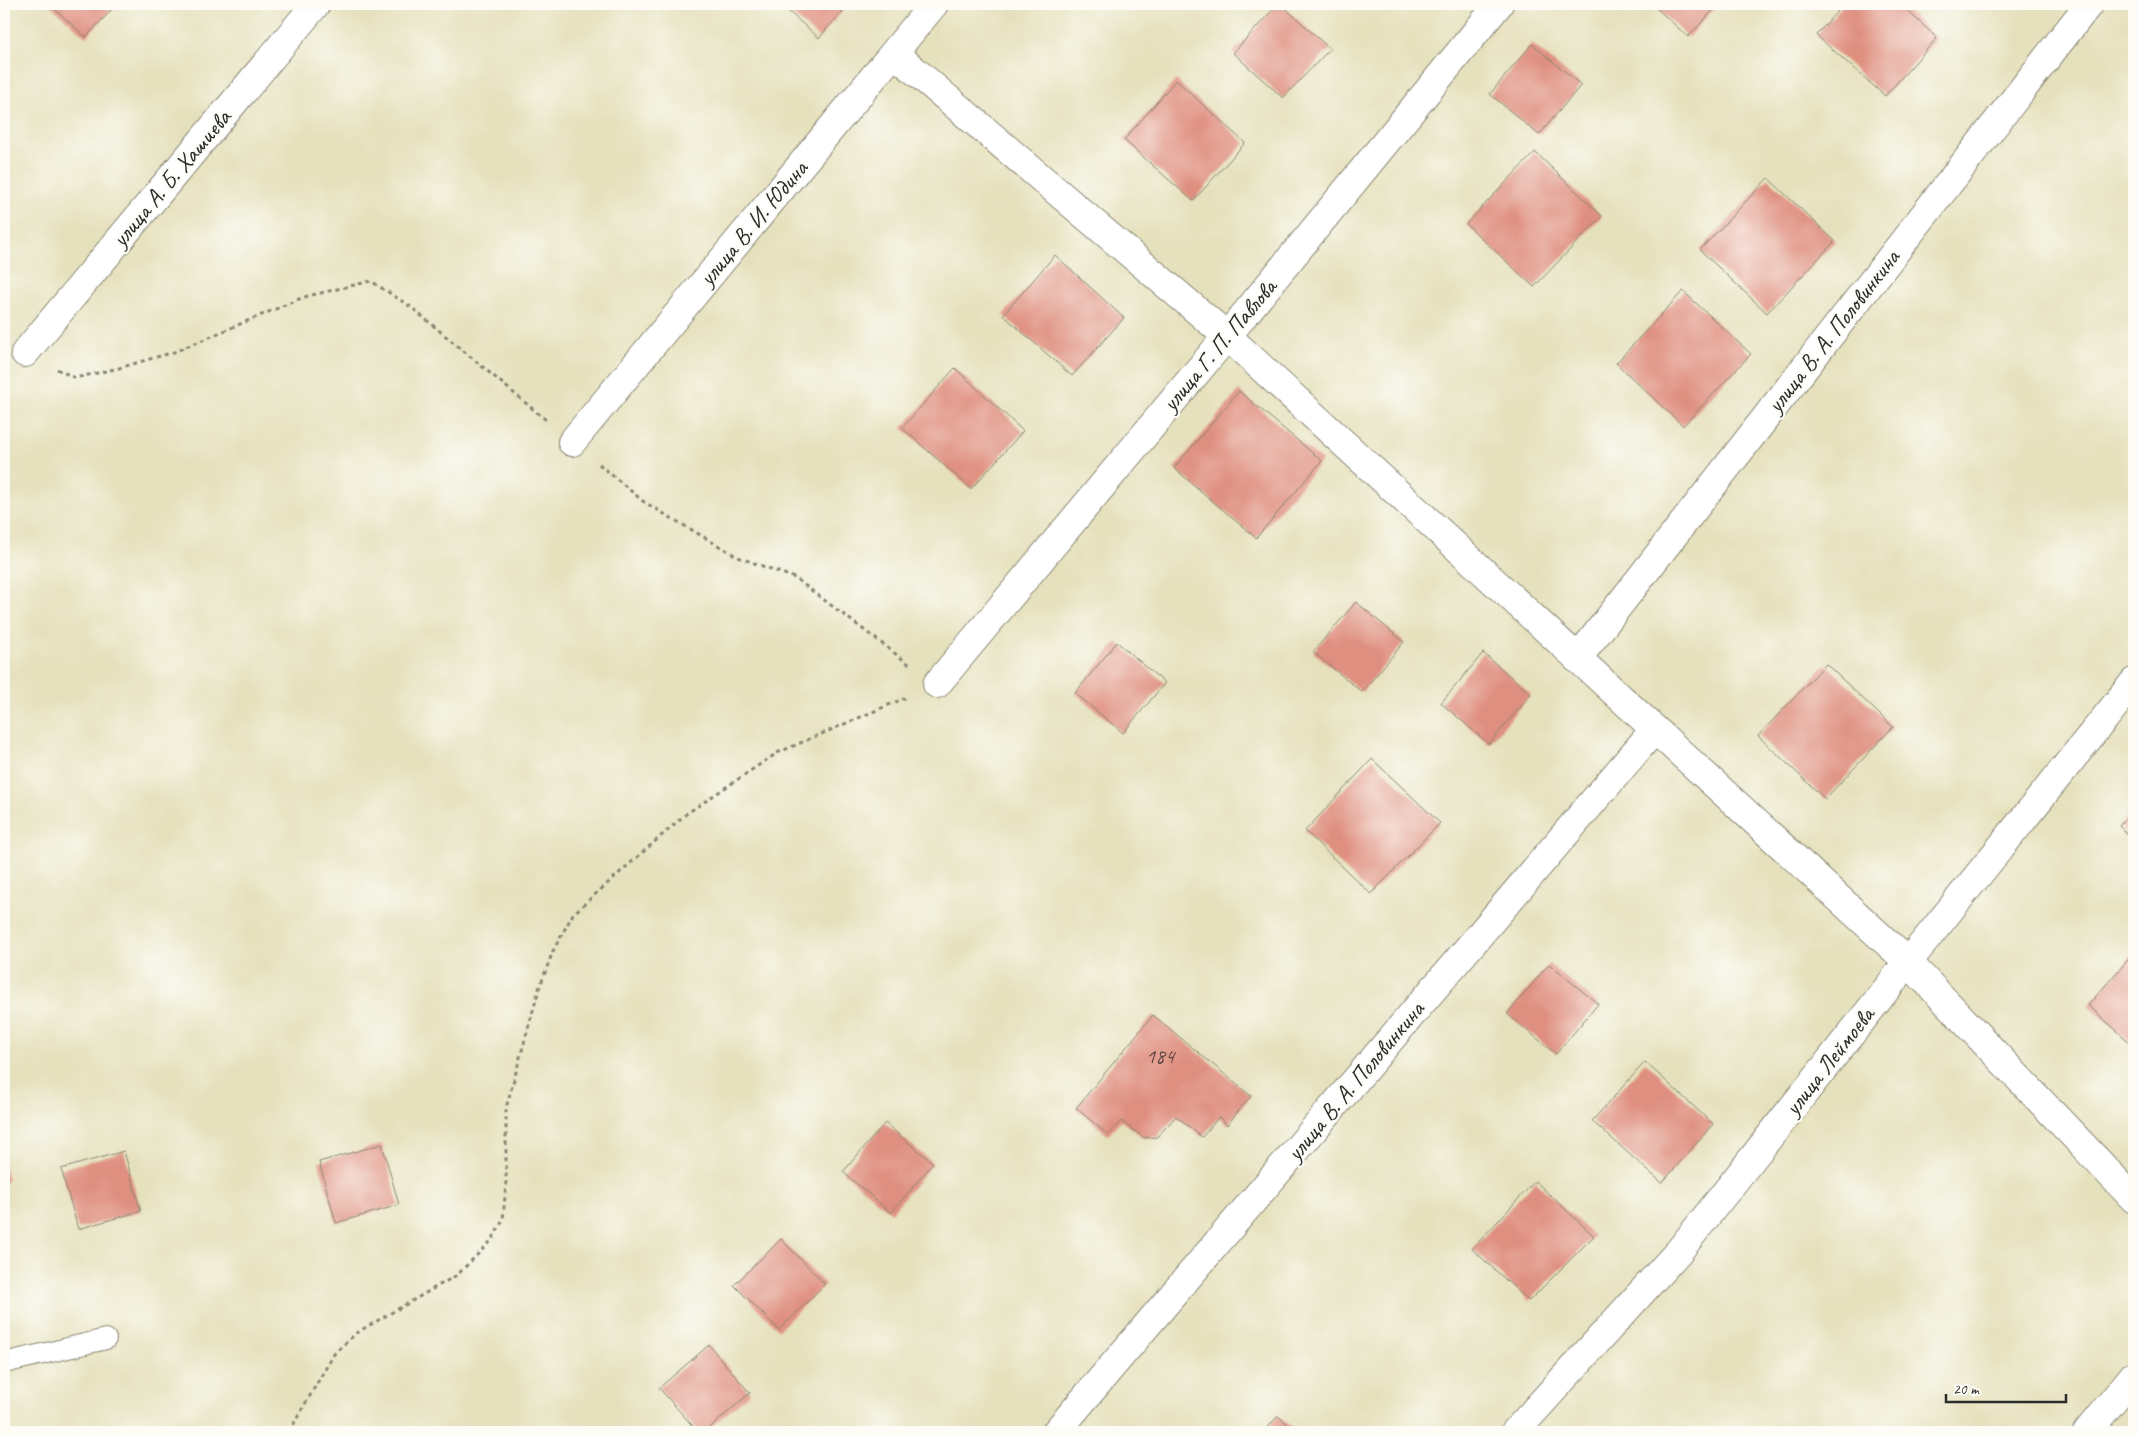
<svg xmlns="http://www.w3.org/2000/svg" width="2138" height="1436" font-family="Caveat,sans-serif">
<style>
.building{fill:#df8f7f}
.lines{fill:none;stroke-linecap:round;stroke-linejoin:round}
.service-casing{stroke:#888674;stroke-width:22}
.minor-casing{stroke:#888674;stroke-width:30}
.path{stroke:#888674;stroke-width:3;stroke-dasharray:4 4;stroke-linecap:butt}
.service{stroke:#fff;stroke-width:20}
.minor{stroke:#fff;stroke-width:28}
.labels{text-anchor:middle;dominant-baseline:central;stroke-width:4.5;stroke-linejoin:round;paint-order:stroke}
.number-label{font-size:21px;fill:#584440}
.street-label{font-size:24px;fill:#2b2b2b;stroke:#fdfcf7}
</style>
<rect width="100%" height="100%" fill="#fdfcf7"/>
<filter id="ink" filterUnits="userSpaceOnUse"><feTurbulence type="fractalNoise" baseFrequency=".02" numOctaves="2"/><feDisplacementMap in="SourceGraphic" scale="10" xChannelSelector="R" yChannelSelector="G"/><feConvolveMatrix kernelMatrix="1 2 1 2 8 2 1 2 1" color-interpolation-filters="sRGB"/></filter>
<filter id="wash" filterUnits="userSpaceOnUse"><feTurbulence type="fractalNoise" baseFrequency=".0096" numOctaves="4" result="noise"/><feDisplacementMap in="SourceGraphic" scale="20" xChannelSelector="R" yChannelSelector="G"/><feGaussianBlur stdDeviation="1.12" result="paint"/><feColorMatrix in="noise" values="0 0 0 0 0 0 0 0 0 0 0 0 0 0 0 0 0 1.4 0 .05"/><feComposite in="paint" operator="in"/></filter>
<g filter="url(#wash)">
<rect width="100%" height="100%" fill="#e6e1bd"/>
<g id="blocks">
<path class="building" d="M 49,4 L 117,4 L 86,37 Z
M 780,4 L 849,4 L 819,38 Z
M 1278,4 L 1281,4 L 1330,49 L 1283,98 L 1233,53 Z
M 1652,4 L 1719,4 L 1688,37 Z
M 1844,4 L 1900,4 L 1937,38 L 1885,96 L 1816,35 Z
M 1532,44 L 1581,85 L 1539,135 L 1490,94 Z
M 1176,80 L 1245,143 L 1193,201 L 1124,140 Z
M 1535,152 L 1602,216 L 1534,287 L 1466,224 Z
M 1768,178 L 1835,241 L 1767,313 L 1700,250 Z
M 1055,255 L 1124,318 L 1072,376 L 1003,315 Z
M 1683,291 L 1751,354 L 1683,426 L 1616,363 Z
M 955,368 L 1023,431 L 971,489 L 902,428 Z
M 1239,391 L 1322,461 L 1256,538 L 1174,468 Z
M 1356,602 L 1404,642 L 1362,692 L 1313,652 Z
M 1117,642 L 1165,683 L 1123,733 L 1075,693 Z
M 1483,653 L 1531,694 L 1489,744 L 1441,703 Z
M 1826,664 L 1893,727 L 1825,799 L 1758,736 Z
M 1372,759 L 1440,823 L 1371,894 L 1305,831 Z
M 2134,809 L 2134,840 L 2119,826 Z
M 2134,953 L 2134,1046 L 2088,1005 Z
M 1549,964 L 1598,1004 L 1556,1054 L 1507,1014 Z
M 1153,1015 L 1251,1096 L 1227,1125 L 1219,1117 L 1202,1137 L 1176,1116 L 1157,1137 L 1144,1138 L 1121,1121 L 1108,1135 L 1076,1108 Z
M 1645,1062 L 1713,1124 L 1662,1183 L 1592,1121 Z
M 885,1123 L 933,1163 L 891,1213 L 843,1172 Z
M 382,1144 L 399,1205 L 336,1223 L 319,1162 Z
M 124,1151 L 141,1211 L 78,1229 L 61,1169 Z
M 4,1166 L 8,1180 L 4,1182 Z
M 1535,1181 L 1594,1236 L 1529,1301 L 1472,1249 Z
M 781,1239 L 825,1284 L 779,1330 L 734,1285 Z
M 709,1345 L 750,1393 L 705,1432 L 698,1432 L 659,1388 Z
M 1278,1416 L 1297,1432 L 1264,1432 Z"/>
</g>
</g>
<g filter="url(#ink)">
<use href="#blocks" fill-opacity="0" stroke="#888674" stroke-width="1"/>
<g class="lines">
<defs>
<path id="service" d="M 4,1363 L 106,1339"/>
<path id="minor" d="M 894,53 L 1227,336 L 1908,962 L 2134,1199
M 25,353 L 316,4
M 572,442 L 934,4
M 1577,659 L 2089,4
M 937,684 L 1227,336 L 1499,4
M 1056,1432 L 1654,730
M 1515,1432 L 1679,1251 L 1908,962 L 2134,682
M 2087,1432 L 2134,1375"/>
</defs>
<use href="#service" class="service-casing"/>
<use href="#minor" class="minor-casing"/>
<path class="path" d="M 57,369 L 75,378 L 119,368 L 174,352 L 304,297 L 371,281 L 411,307 L 546,420
M 599,464 L 644,502 L 738,557 L 795,578 L 909,664
M 289,1432 L 334,1354 L 356,1333 L 457,1275 L 492,1240 L 503,1220 L 506,1182 L 506,1108 L 539,989 L 553,951 L 573,914 L 686,814 L 777,753 L 905,698"/>
<use href="#service" class="service"/>
<use href="#minor" class="minor"/>
</g>
</g>
<g class="labels">
<g class="number-label">
<text x="1160" y="1056">184</text>
</g>
<g class="street-label">
<text transform="translate(171 178) rotate(-50)">улица А. Б. Хашиева</text>
<text transform="translate(753 223) rotate(-50)">улица В. И. Юдина</text>
<text transform="translate(1833 331) rotate(-52)">улица В. А. Половинкина</text>
<text transform="translate(1219 345) rotate(-50)">улица Г. П. Павлова</text>
<text transform="translate(1829 1061) rotate(-52)">улица Леймоева</text>
<text transform="translate(1355 1081) rotate(-50)">улица В. А. Половинкина</text>
</g>
</g>
<rect width="2138" height="1436" fill="none" stroke="#fdfcf7" stroke-width="20"/>
<path d="M1946 1394v8h120v-8" fill="none" stroke="#2b2b2b" stroke-width="2.5"/>
<text x="1953" y="1394" font-size="15" fill="#2b2b2b" stroke="#fdfcf7" stroke-width="4" paint-order="stroke">20 m</text>
</svg>
